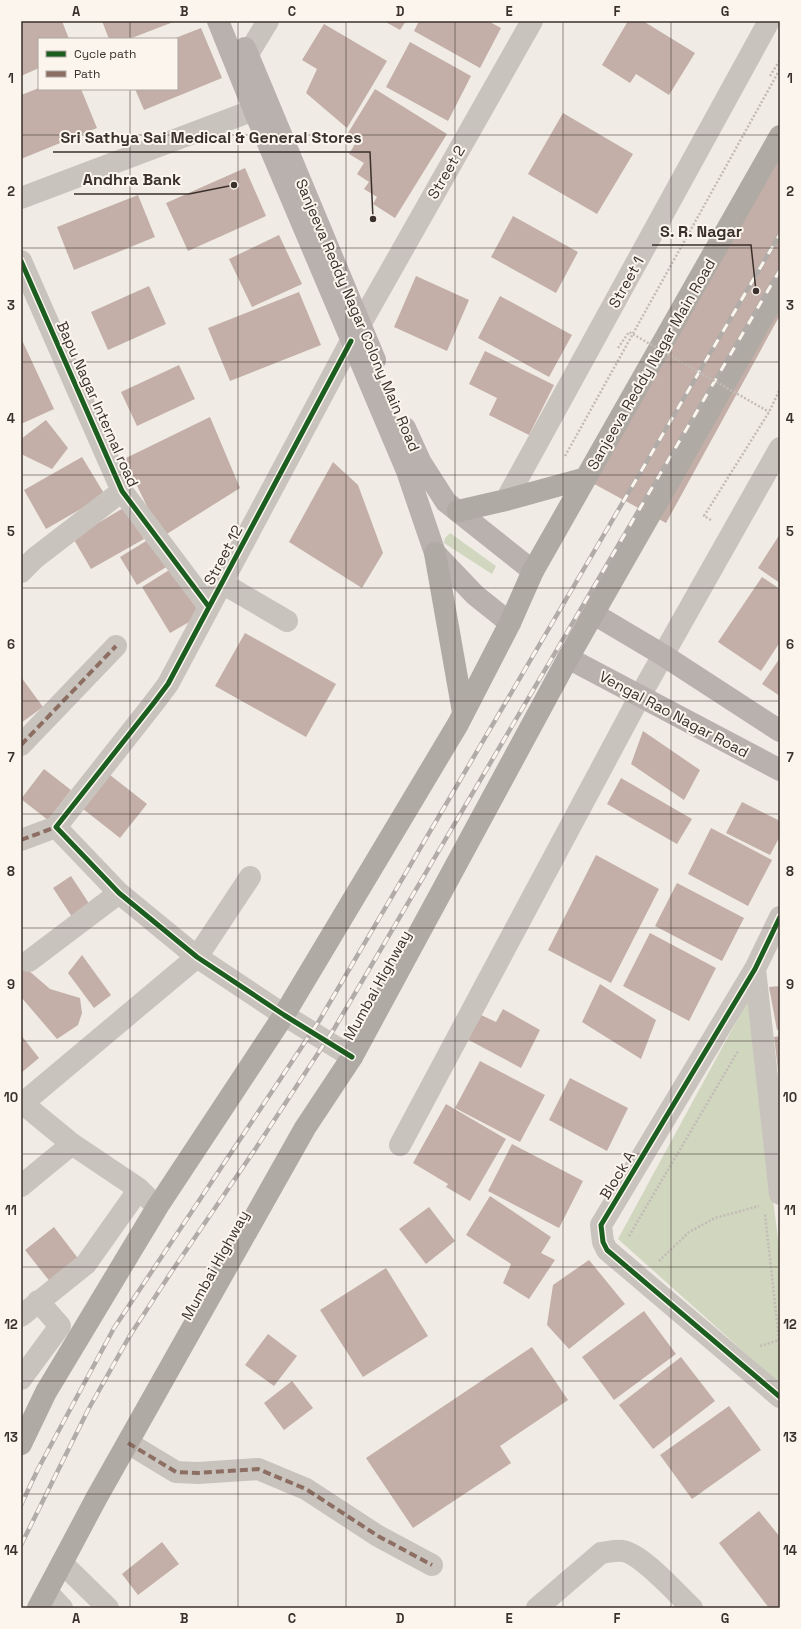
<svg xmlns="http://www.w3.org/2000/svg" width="801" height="1629" font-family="'Space Grotesk',sans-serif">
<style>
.green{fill:#d1d6bf}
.building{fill:#c3afa7}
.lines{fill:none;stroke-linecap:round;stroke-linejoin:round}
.path{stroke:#c2bbb6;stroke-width:2.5;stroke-dasharray:2 2;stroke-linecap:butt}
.minor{stroke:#c9c3be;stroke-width:22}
.major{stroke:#b8b1ad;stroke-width:22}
.highway{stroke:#afaaa4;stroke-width:22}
.rail-casing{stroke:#b1aca8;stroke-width:4.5}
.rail{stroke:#fbf5ee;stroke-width:3;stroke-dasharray:9;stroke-linecap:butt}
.path-bridge{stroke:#c2bbb6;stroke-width:2.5;stroke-dasharray:2 2;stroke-linecap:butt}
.quiet{stroke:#8d6e63;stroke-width:4;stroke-dasharray:8 4;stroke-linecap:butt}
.cycleway-casing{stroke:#fbf5ee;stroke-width:8}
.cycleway{stroke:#1b5e20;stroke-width:5}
.grid{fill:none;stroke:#3b302b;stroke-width:1;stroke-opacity:0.55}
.labels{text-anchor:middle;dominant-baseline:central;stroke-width:4;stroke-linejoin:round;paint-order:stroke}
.street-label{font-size:15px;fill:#3b302b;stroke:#fbf5ee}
.leader{fill:none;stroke:#3b302b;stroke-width:1.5}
.callout-dot{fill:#3b302b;stroke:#fbf5ee;stroke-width:1.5}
.callout-label{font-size:16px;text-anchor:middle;font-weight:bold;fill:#3b302b;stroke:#fbf5ee;stroke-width:4;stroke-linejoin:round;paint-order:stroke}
.neatline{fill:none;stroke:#3b302b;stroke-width:1.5}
.grid-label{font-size:13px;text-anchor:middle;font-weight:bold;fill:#3b302b}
</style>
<rect width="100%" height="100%" fill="#f0ebe5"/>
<path class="green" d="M 450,533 L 496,566 L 492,574 L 444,543 L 445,538 Z
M 748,1000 L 780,1255 L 780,1384 L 618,1239 Z"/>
<path class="building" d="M 21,21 L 62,21 L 69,39 L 39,39 L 39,68 L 21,76 Z
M 102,21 L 176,21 L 129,39 L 109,39 Z
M 384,21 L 406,21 L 400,30 Z
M 419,21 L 488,21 L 501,28 L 480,68 L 414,31 Z
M 628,21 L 643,21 L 695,53 L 669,95 L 636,74 L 630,83 L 602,65 Z
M 324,24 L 387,61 L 347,128 L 306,93 L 317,69 L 302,60 Z
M 201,28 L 222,78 L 144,110 L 135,89 L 177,89 L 177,39 L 173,39 Z
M 410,42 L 471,76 L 448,121 L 386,87 Z
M 39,88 L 81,89 L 97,128 L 21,159 L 21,95 Z
M 375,89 L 447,134 L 395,218 L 373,204 L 377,197 L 364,189 L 369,182 L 357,174 L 364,163 L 349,154 L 358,139 L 348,133 Z
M 563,113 L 633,154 L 597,214 L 528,174 Z
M 780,123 L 780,315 L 666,523 L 585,479 Z
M 245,168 L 266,216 L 188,251 L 166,203 Z
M 138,195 L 155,237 L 74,270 L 57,227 Z
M 513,216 L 578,252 L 556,293 L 491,257 Z
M 279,235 L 302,284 L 252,307 L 229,259 Z
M 416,276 L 469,300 L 447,351 L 394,327 Z
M 149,286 L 166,324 L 108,350 L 91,312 Z
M 299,292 L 321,345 L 230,381 L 208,328 Z
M 500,296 L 572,335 L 549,377 L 478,338 Z
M 21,338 L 54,409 L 21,424 Z
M 485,351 L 554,385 L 529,435 L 489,415 L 497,398 L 469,384 Z
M 179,365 L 195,399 L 137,426 L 121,392 Z
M 210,417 L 240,488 L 162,537 L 124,459 Z
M 46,420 L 68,448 L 52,469 L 21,454 L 21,439 Z
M 82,457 L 105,495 L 46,529 L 24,490 Z
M 333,462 L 358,485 L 383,553 L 362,588 L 289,542 Z
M 125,507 L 144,539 L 91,569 L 73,538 Z
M 780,534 L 780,583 L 758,568 Z
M 151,538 L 168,566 L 137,585 L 120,557 Z
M 174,567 L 203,614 L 170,633 L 142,587 Z
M 762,577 L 780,589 L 780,642 L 761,671 L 718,642 Z
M 245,633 L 336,684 L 306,737 L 215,686 Z
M 780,658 L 780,696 L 762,684 Z
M 21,677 L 43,707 L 21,723 Z
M 643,731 L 700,770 L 684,800 L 631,764 Z
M 44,769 L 71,790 L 48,820 L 21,799 Z
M 105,771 L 147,804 L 120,838 L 78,805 Z
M 621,778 L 692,819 L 677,844 L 607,804 Z
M 742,802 L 780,821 L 780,836 L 770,855 L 726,833 Z
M 711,828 L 772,860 L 748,906 L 688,874 Z
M 596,855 L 659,889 L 611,983 L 548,950 Z
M 71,876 L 94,911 L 76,923 L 53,888 Z
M 677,883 L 744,918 L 722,961 L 655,926 Z
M 650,933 L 716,968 L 689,1021 L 623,986 Z
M 82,955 L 111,995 L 94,1008 L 68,973 Z
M 21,964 L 50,989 L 80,998 L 82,1013 L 78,1025 L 57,1039 L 21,997 Z
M 600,984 L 656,1020 L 641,1059 L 582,1022 Z
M 780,986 L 780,1029 L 777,1030 L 769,987 Z
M 503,1009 L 540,1030 L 521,1068 L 467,1039 L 481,1015 L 496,1022 Z
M 21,1035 L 39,1058 L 21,1073 Z
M 780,1036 L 780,1078 L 779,1078 L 774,1037 Z
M 480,1061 L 545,1095 L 520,1142 L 455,1108 Z
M 570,1078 L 628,1108 L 607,1151 L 549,1120 Z
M 446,1104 L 506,1139 L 470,1201 L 446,1187 L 448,1184 L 413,1163 Z
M 512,1144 L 583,1181 L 559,1228 L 488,1191 Z
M 490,1196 L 551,1237 L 541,1253 L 555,1260 L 529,1299 L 503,1283 L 511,1264 L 466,1235 Z
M 429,1207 L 455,1241 L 426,1264 L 399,1229 Z
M 54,1227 L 80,1261 L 51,1283 L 25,1250 Z
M 589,1260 L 625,1304 L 569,1349 L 547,1325 L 553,1285 Z
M 386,1268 L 428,1336 L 363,1377 L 320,1310 Z
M 644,1311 L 676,1354 L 614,1400 L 582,1357 Z
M 268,1334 L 297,1356 L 274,1386 L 245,1365 Z
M 532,1347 L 568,1400 L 500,1446 L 511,1463 L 413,1528 L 366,1458 Z
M 681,1357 L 715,1401 L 653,1449 L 619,1405 Z
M 292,1381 L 313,1408 L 284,1430 L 264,1403 Z
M 729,1406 L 761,1450 L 692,1499 L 660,1455 Z
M 759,1511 L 780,1537 L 780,1606 L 777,1608 L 769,1608 L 719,1543 Z
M 162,1542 L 179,1564 L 138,1595 L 122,1574 Z"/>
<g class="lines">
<path class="path" d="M 770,76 L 780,60
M 565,456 L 780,69
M 711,520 L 704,516 L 769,412 L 780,389
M 629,1236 L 738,1051
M 659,1261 L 689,1232 L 715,1218 L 759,1206
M 760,1346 L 779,1340 L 765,1214"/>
<path class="minor" d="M 248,54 L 268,21
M 21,198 L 254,110
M 21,261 L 122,491 L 209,607
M 361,323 L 532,21
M 506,500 L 769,21
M 21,572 L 35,558 L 122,491
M 222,583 L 287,621
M 21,745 L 116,646
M 56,827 L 153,704 L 168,684 L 351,341
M 56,827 L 119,893 L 197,957 L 284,1015 L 352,1057
M 21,840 L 56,827
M 780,917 L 755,969 L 601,1225 L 603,1242 L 607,1250 L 780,1397
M 29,961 L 119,893
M 755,969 L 780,1194
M 21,1102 L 72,1144 L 139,1189 L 149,1199
M 23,1103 L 197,957 L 250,877
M 400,1145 L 640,696 L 780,448
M 21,1186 L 72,1144
M 21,1316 L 86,1264 L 139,1189
M 21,1379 L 60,1326 L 38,1301
M 128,1443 L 176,1472 L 198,1473 L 258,1469 L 306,1489 L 378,1536 L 432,1565
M 62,1563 L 108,1608
M 47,1592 L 62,1608
M 537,1608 L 601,1553 C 609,1552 615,1550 623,1551 C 642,1554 677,1594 692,1608"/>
<path class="major" d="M 218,21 L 254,110 L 407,471 L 435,553 L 475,595 L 510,623
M 245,48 L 375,360
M 405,428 L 421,463 L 446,502 L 533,571
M 594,614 L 663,655 L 780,731
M 568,658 L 780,770"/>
<path class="highway" d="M 458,511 L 506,500 L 586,478
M 435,553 L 463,712
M 21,1444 L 46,1392 L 126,1259 L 158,1206 L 284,1015 L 458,724 L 510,623 L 533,571 L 780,136
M 38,1608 L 97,1497 L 305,1128 L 352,1057 L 568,658 L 780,287"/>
<defs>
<path id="rail" d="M 21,1505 L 38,1469 L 114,1328 L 319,1021 L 780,234
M 21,1545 L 88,1410 L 129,1337 L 172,1271 L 256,1148 L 334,1029 L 780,270"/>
</defs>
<use href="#rail" class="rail-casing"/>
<use href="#rail" class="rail"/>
<path class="path-bridge" d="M 618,348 L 629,332 L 769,412"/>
<path class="quiet" d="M 21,745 L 116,646
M 21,840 L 56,827
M 128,1443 L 176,1472 L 198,1473 L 258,1469 L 306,1489 L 378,1536 L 432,1565"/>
<defs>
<path id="cycleway" d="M 21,261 L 122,491 L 209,607
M 351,341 L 168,684 L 153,704 L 56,827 L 119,893 L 197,957 L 284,1015 L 352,1057
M 780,917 L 755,969 L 601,1225 L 603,1242 L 607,1250 L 780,1397"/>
</defs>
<use href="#cycleway" class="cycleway-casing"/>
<use href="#cycleway" class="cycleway"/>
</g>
<path class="grid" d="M 130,21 L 130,39M 238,21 L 238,1608M 346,21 L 346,1608M 455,21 L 455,1608M 563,21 L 563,1608M 671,21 L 671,1608M 130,89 L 130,1608M 21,135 L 780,135M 21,248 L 780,248M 21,362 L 780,362M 21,475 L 780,475M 21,588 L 780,588M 21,701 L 780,701M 21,814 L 780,814M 21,928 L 780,928M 21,1041 L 780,1041M 21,1154 L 780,1154M 21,1267 L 780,1267M 21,1381 L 780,1381M 21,1494 L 780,1494"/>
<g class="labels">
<g class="street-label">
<text transform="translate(446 172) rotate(-60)">Street 2</text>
<text transform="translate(626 282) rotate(-61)">Street 1</text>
<text transform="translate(358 315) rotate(67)">Sanjeeva Reddy Nagar Colony Main Road</text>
<text transform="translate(651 364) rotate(-60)">Sanjeeva Reddy Nagar Main Road</text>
<text transform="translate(98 404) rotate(66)">Bapu Nagar Internal road</text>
<text transform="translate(223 555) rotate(-62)">Street 12</text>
<text transform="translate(674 714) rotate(28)">Vengal Rao Nagar Road</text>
<text transform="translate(377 985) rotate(-61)">Mumbai Highway</text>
<text transform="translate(617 1175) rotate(-59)">Block A</text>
<text transform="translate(215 1265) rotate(-61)">Mumbai Highway</text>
</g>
</g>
<path class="leader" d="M373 219L370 152H53M234 185L189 194H74M756 291L751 245H652"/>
<g class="callout-dot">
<circle cx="373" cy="219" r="4"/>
<circle cx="234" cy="185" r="4"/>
<circle cx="756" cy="291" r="4"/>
</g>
<g class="callout-label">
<text x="211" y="143">Sri Sathya Sai Medical &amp; General Stores</text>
<text x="132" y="185">Andhra Bank</text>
<text x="701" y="237">S. R. Nagar</text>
</g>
<rect width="801" height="1629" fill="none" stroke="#fbf5ee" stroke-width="44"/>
<rect x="38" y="38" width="140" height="52" fill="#fbf5ee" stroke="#aea6a0"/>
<rect x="46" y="51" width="20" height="6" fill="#1b5e20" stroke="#aea6a0"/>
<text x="74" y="58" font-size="12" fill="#3b302b">Cycle path</text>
<rect x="46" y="71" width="20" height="6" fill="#8d6e63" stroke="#aea6a0"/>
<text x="74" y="78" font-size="12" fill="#3b302b">Path</text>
<rect x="22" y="22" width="757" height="1585" class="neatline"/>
<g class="grid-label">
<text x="76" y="16">A</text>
<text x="184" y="16">B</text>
<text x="292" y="16">C</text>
<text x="400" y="16">D</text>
<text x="509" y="16">E</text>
<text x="617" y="16">F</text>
<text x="725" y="16">G</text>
<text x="11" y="83">1</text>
<text x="790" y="83">1</text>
<text x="11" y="196">2</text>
<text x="790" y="196">2</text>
<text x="11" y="310">3</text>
<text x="790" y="310">3</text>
<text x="11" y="423">4</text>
<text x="790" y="423">4</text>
<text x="11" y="536">5</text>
<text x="790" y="536">5</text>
<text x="11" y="649">6</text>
<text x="790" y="649">6</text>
<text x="11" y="762">7</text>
<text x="790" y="762">7</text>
<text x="11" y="876">8</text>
<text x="790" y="876">8</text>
<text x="11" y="989">9</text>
<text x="790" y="989">9</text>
<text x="11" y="1102">10</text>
<text x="790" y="1102">10</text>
<text x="11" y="1215">11</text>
<text x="790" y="1215">11</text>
<text x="11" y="1329">12</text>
<text x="790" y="1329">12</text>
<text x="11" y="1442">13</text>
<text x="790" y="1442">13</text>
<text x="11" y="1555">14</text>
<text x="790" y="1555">14</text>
<text x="76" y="1623">A</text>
<text x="184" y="1623">B</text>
<text x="292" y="1623">C</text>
<text x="400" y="1623">D</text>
<text x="509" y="1623">E</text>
<text x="617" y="1623">F</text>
<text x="725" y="1623">G</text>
</g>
</svg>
